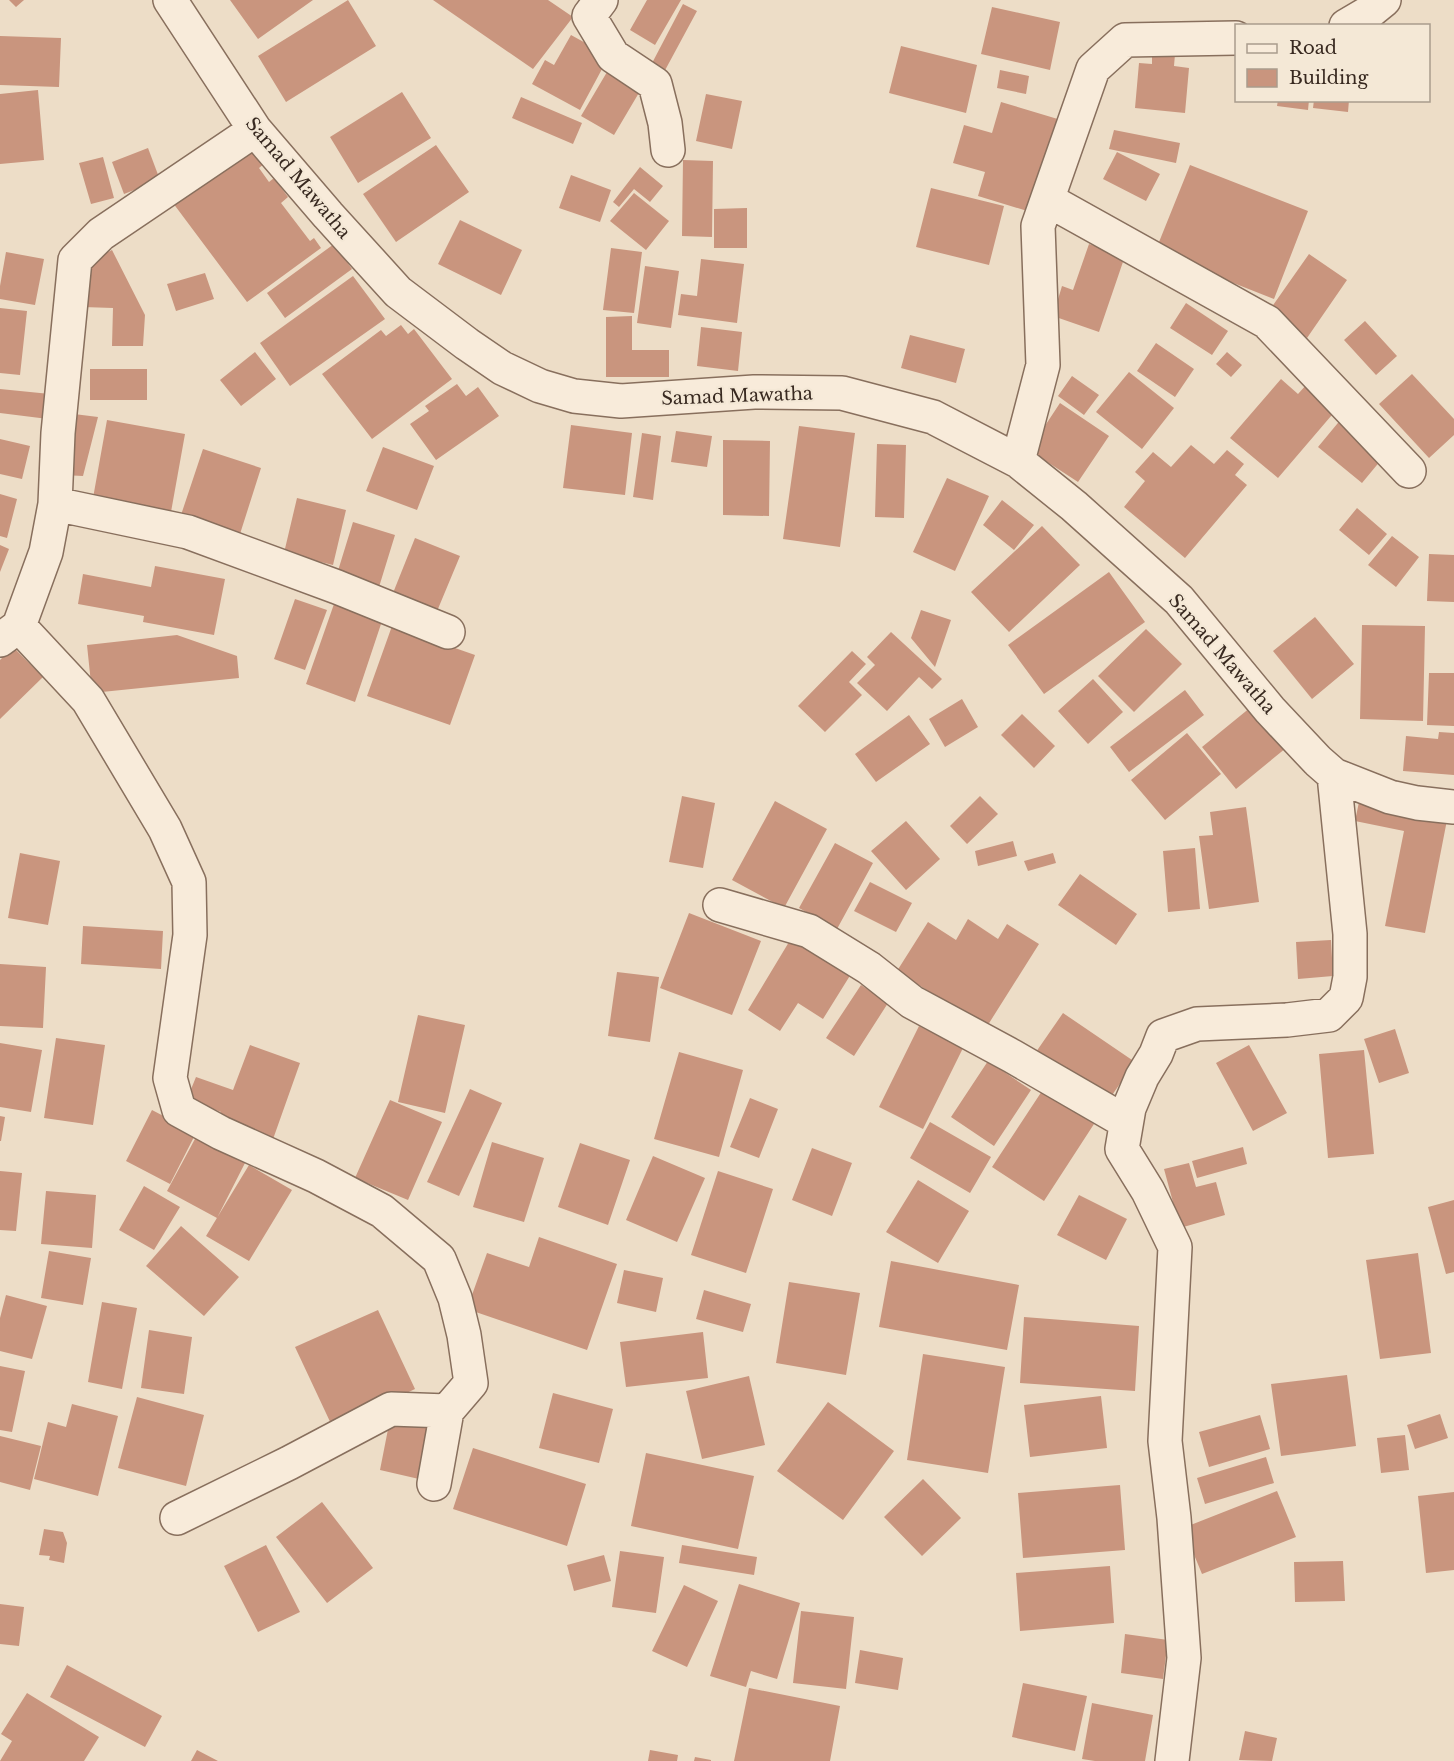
<svg xmlns="http://www.w3.org/2000/svg" width="1454" height="1761" font-family="'Libre Baskerville',serif">
<style>
.building{fill:#c9957e}
.lines{fill:none;stroke-linecap:round;stroke-linejoin:round}
.minor-casing{stroke:#886f5d;stroke-width:36}
.minor{stroke:#f8ebda;stroke-width:33}
.labels{text-anchor:middle;dominant-baseline:central;stroke-width:4.5;stroke-linejoin:round;paint-order:stroke}
.street-label{font-size:18px;fill:#382920;stroke:#f4e8d6}
</style>
<rect width="100%" height="100%" fill="#edddc7"/>
<path class="building" d="M 9,0 L 24,0 L 16,7 Z
M 230,0 L 313,0 L 258,39 Z
M 348,0 L 376,46 L 286,102 L 258,56 Z
M 433,0 L 548,0 L 573,17 L 533,69 Z
M 647,0 L 681,0 L 655,45 L 630,30 Z
M 683,4 L 697,11 L 663,74 L 650,67 Z
M 992,7 L 1060,22 L 1050,70 L 981,54 Z
M 571,35 L 609,56 L 580,110 L 532,84 L 545,60 L 554,65 Z
M 0,36 L 61,38 L 59,87 L 0,85 Z
M 901,46 L 977,65 L 966,113 L 889,93 Z
M 1152,52 L 1175,54 L 1174,66 L 1189,68 L 1185,113 L 1135,108 L 1139,63 L 1152,64 Z
M 1000,70 L 1029,76 L 1026,94 L 997,88 Z
M 607,72 L 640,91 L 614,135 L 581,116 Z
M 38,90 L 44,160 L 0,164 L 0,94 Z
M 402,92 L 431,138 L 358,183 L 330,137 Z
M 706,94 L 742,101 L 732,149 L 696,141 Z
M 521,97 L 582,123 L 573,144 L 512,118 Z
M 1278,100 L 1309,100 L 1308,110 L 1277,106 Z
M 1314,100 L 1349,100 L 1348,112 L 1313,108 Z
M 1001,102 L 1061,120 L 1034,213 L 978,196 L 985,172 L 953,163 L 964,125 L 992,133 Z
M 1114,130 L 1180,143 L 1176,163 L 1109,149 Z
M 252,145 L 265,163 L 259,168 L 269,182 L 274,178 L 288,197 L 281,203 L 310,241 L 314,238 L 321,248 L 247,302 L 173,203 Z
M 436,145 L 469,192 L 396,242 L 363,194 Z
M 148,148 L 160,180 L 124,194 L 112,162 Z
M 1117,152 L 1160,174 L 1146,201 L 1103,179 Z
M 103,157 L 114,198 L 91,204 L 79,163 Z
M 683,160 L 713,161 L 712,237 L 682,236 Z
M 1190,165 L 1308,211 L 1274,299 L 1155,252 Z
M 640,167 L 663,186 L 650,202 L 634,189 L 619,207 L 613,202 Z
M 571,175 L 611,190 L 600,222 L 559,208 Z
M 931,188 L 1004,206 L 989,265 L 916,247 Z
M 634,193 L 669,221 L 646,250 L 610,221 Z
M 747,208 L 747,248 L 714,248 L 714,209 Z
M 460,220 L 522,250 L 501,295 L 438,264 Z
M 334,244 L 352,269 L 285,318 L 267,293 Z
M 1089,244 L 1125,256 L 1099,332 L 1053,316 L 1062,286 L 1073,290 Z
M 611,248 L 642,252 L 634,313 L 603,310 Z
M 112,250 L 145,315 L 143,346 L 112,346 L 113,308 L 83,307 L 84,264 Z
M 6,252 L 44,259 L 35,305 L 0,299 L 0,286 Z
M 1309,254 L 1347,280 L 1307,338 L 1269,311 Z
M 701,259 L 744,264 L 737,323 L 678,315 L 681,294 L 697,296 Z
M 645,266 L 679,271 L 671,328 L 637,323 Z
M 205,273 L 214,299 L 176,311 L 167,284 Z
M 353,276 L 385,319 L 290,386 L 260,343 Z
M 1186,303 L 1228,331 L 1212,355 L 1170,328 Z
M 0,308 L 27,311 L 20,375 L 0,373 Z
M 632,316 L 632,350 L 669,350 L 669,377 L 606,377 L 606,317 Z
M 1365,321 L 1397,356 L 1376,375 L 1344,340 Z
M 401,325 L 408,334 L 414,329 L 452,379 L 372,439 L 322,374 L 381,330 L 386,336 Z
M 701,327 L 742,332 L 738,371 L 697,366 Z
M 910,335 L 965,349 L 956,383 L 901,368 Z
M 1156,343 L 1194,369 L 1175,397 L 1137,371 Z
M 255,352 L 276,379 L 241,406 L 220,380 Z
M 1227,352 L 1242,365 L 1231,377 L 1216,364 Z
M 90,369 L 147,369 L 147,400 L 90,400 Z
M 1129,372 L 1174,408 L 1142,449 L 1096,412 Z
M 1412,374 L 1454,419 L 1454,435 L 1429,458 L 1379,404 Z
M 1072,376 L 1099,395 L 1084,415 L 1058,396 Z
M 1281,379 L 1298,394 L 1307,384 L 1337,409 L 1278,478 L 1230,438 Z
M 457,384 L 466,396 L 478,387 L 499,416 L 436,460 L 410,424 L 429,411 L 425,406 Z
M 0,389 L 50,394 L 48,419 L 0,413 Z
M 1060,403 L 1109,436 L 1078,482 L 1029,450 Z
M 66,413 L 98,417 L 83,476 L 63,475 Z
M 1342,418 L 1386,454 L 1362,483 L 1318,447 Z
M 107,420 L 185,434 L 171,512 L 93,498 Z
M 571,425 L 632,433 L 625,495 L 563,488 Z
M 799,426 L 855,433 L 840,547 L 783,539 Z
M 676,431 L 712,436 L 707,467 L 671,462 Z
M 642,433 L 661,436 L 653,500 L 633,497 Z
M 0,439 L 30,446 L 22,479 L 0,474 Z
M 723,440 L 770,441 L 769,516 L 723,515 Z
M 877,444 L 906,445 L 904,518 L 875,517 Z
M 1191,445 L 1214,464 L 1227,450 L 1244,464 L 1235,475 L 1247,485 L 1185,558 L 1124,507 L 1145,481 L 1135,472 L 1153,452 L 1171,467 Z
M 383,447 L 434,466 L 417,510 L 366,491 Z
M 203,449 L 261,468 L 240,534 L 181,515 Z
M 947,478 L 989,496 L 955,571 L 913,552 Z
M 0,494 L 17,499 L 7,538 L 0,536 Z
M 297,498 L 346,510 L 333,565 L 284,553 Z
M 1002,500 L 1034,525 L 1014,550 L 983,525 Z
M 1357,508 L 1387,534 L 1369,555 L 1339,530 Z
M 353,522 L 395,535 L 379,587 L 337,574 Z
M 1042,526 L 1080,565 L 1009,632 L 971,592 Z
M 1392,536 L 1419,557 L 1396,587 L 1368,565 Z
M 415,538 L 460,556 L 435,616 L 391,598 Z
M 0,545 L 9,549 L 0,572 Z
M 1429,554 L 1454,555 L 1454,602 L 1427,601 Z
M 155,566 L 225,579 L 214,635 L 143,622 L 144,616 L 78,604 L 83,574 L 151,587 Z
M 1109,572 L 1145,622 L 1044,694 L 1008,645 Z
M 295,599 L 327,610 L 305,670 L 274,659 Z
M 334,604 L 382,621 L 355,702 L 306,684 Z
M 921,610 L 951,620 L 935,667 L 911,638 Z
M 1315,617 L 1354,664 L 1312,699 L 1273,651 Z
M 1362,625 L 1425,626 L 1423,721 L 1360,719 Z
M 392,626 L 475,655 L 450,725 L 367,696 Z
M 1146,629 L 1182,664 L 1134,712 L 1098,676 Z
M 891,632 L 942,679 L 932,689 L 919,677 L 887,711 L 857,683 L 875,665 L 867,657 Z
M 177,635 L 237,656 L 239,678 L 92,693 L 87,645 Z
M 13,647 L 43,677 L 0,719 L 0,660 Z
M 852,651 L 866,664 L 849,682 L 862,695 L 825,732 L 798,706 Z
M 1429,673 L 1454,673 L 1454,726 L 1427,725 Z
M 1093,679 L 1123,712 L 1088,744 L 1058,711 Z
M 1185,690 L 1204,715 L 1129,772 L 1110,747 Z
M 962,699 L 978,727 L 945,747 L 929,719 Z
M 1251,707 L 1286,748 L 1236,789 L 1202,747 Z
M 1022,714 L 1055,746 L 1034,768 L 1001,735 Z
M 909,715 L 930,744 L 876,782 L 855,754 Z
M 1439,732 L 1454,733 L 1454,775 L 1403,771 L 1406,736 L 1438,739 Z
M 1187,733 L 1221,774 L 1165,820 L 1131,780 Z
M 682,796 L 715,803 L 703,868 L 669,862 Z
M 980,796 L 998,814 L 967,844 L 950,826 Z
M 775,801 L 827,829 L 784,908 L 732,880 Z
M 1359,802 L 1447,820 L 1425,933 L 1385,926 L 1404,831 L 1355,821 Z
M 1246,807 L 1259,902 L 1209,909 L 1199,836 L 1213,835 L 1210,812 Z
M 906,821 L 940,859 L 906,890 L 871,851 Z
M 1013,841 L 1017,856 L 978,866 L 975,851 Z
M 835,843 L 873,863 L 837,929 L 799,908 Z
M 1195,848 L 1200,909 L 1168,912 L 1163,851 Z
M 20,853 L 60,861 L 48,925 L 8,918 Z
M 1053,853 L 1056,863 L 1028,871 L 1024,861 Z
M 1080,874 L 1137,914 L 1116,945 L 1058,905 Z
M 870,882 L 912,903 L 896,932 L 854,911 Z
M 689,913 L 761,941 L 732,1015 L 660,988 Z
M 968,919 L 998,939 L 1007,924 L 1039,944 L 986,1028 L 897,971 L 928,922 L 956,940 Z
M 83,926 L 163,931 L 161,969 L 81,964 Z
M 792,937 L 851,974 L 823,1019 L 798,1003 L 780,1031 L 748,1010 Z
M 1331,940 L 1333,976 L 1298,979 L 1296,942 Z
M 0,964 L 46,967 L 43,1028 L 0,1026 Z
M 617,972 L 659,977 L 650,1042 L 608,1036 Z
M 861,985 L 888,1003 L 854,1056 L 826,1038 Z
M 1063,1013 L 1135,1062 L 1108,1101 L 1036,1052 Z
M 418,1015 L 465,1025 L 445,1113 L 398,1102 Z
M 919,1026 L 963,1048 L 923,1129 L 879,1107 Z
M 1395,1029 L 1409,1073 L 1379,1083 L 1364,1039 Z
M 56,1038 L 105,1045 L 93,1125 L 44,1118 Z
M 0,1043 L 42,1050 L 31,1112 L 0,1107 Z
M 250,1045 L 300,1063 L 272,1142 L 217,1122 L 221,1112 L 187,1099 L 196,1077 L 233,1090 Z
M 1249,1045 L 1287,1113 L 1253,1131 L 1216,1063 Z
M 1364,1050 L 1374,1154 L 1328,1158 L 1319,1054 Z
M 679,1052 L 743,1070 L 719,1157 L 654,1139 Z
M 988,1061 L 1031,1090 L 994,1146 L 951,1117 Z
M 470,1089 L 502,1103 L 459,1196 L 427,1182 Z
M 1042,1091 L 1094,1124 L 1044,1201 L 992,1167 Z
M 750,1098 L 778,1109 L 759,1158 L 730,1147 Z
M 390,1100 L 442,1122 L 408,1200 L 355,1178 Z
M 152,1110 L 196,1133 L 170,1184 L 126,1161 Z
M 0,1116 L 5,1117 L 1,1141 L 0,1141 Z
M 930,1122 L 991,1157 L 970,1193 L 910,1158 Z
M 196,1137 L 245,1163 L 217,1218 L 167,1191 Z
M 492,1142 L 544,1158 L 524,1222 L 473,1207 Z
M 580,1143 L 630,1160 L 608,1225 L 558,1207 Z
M 1243,1147 L 1247,1164 L 1197,1178 L 1192,1161 Z
M 812,1148 L 852,1163 L 832,1216 L 792,1200 Z
M 653,1156 L 705,1178 L 677,1242 L 626,1220 Z
M 1189,1163 L 1196,1187 L 1216,1182 L 1225,1215 L 1180,1228 L 1164,1169 Z
M 249,1165 L 292,1190 L 249,1261 L 206,1236 Z
M 0,1171 L 22,1173 L 16,1231 L 0,1230 Z
M 718,1171 L 773,1189 L 746,1273 L 691,1255 Z
M 918,1180 L 969,1211 L 938,1263 L 886,1232 Z
M 144,1186 L 180,1207 L 154,1250 L 119,1230 Z
M 46,1191 L 96,1195 L 92,1248 L 41,1244 Z
M 1079,1195 L 1127,1219 L 1106,1260 L 1057,1235 Z
M 1454,1200 L 1454,1272 L 1446,1274 L 1428,1207 Z
M 181,1226 L 239,1277 L 204,1316 L 146,1266 Z
M 539,1237 L 617,1264 L 587,1350 L 467,1309 L 487,1253 L 529,1267 Z
M 49,1251 L 91,1258 L 83,1305 L 41,1298 Z
M 1418,1253 L 1431,1353 L 1380,1359 L 1366,1260 Z
M 891,1261 L 1019,1285 L 1007,1350 L 879,1327 Z
M 624,1270 L 663,1278 L 656,1312 L 617,1303 Z
M 789,1282 L 860,1293 L 846,1375 L 776,1363 Z
M 704,1290 L 751,1304 L 743,1332 L 696,1319 Z
M 6,1295 L 47,1306 L 32,1359 L 0,1351 L 0,1318 Z
M 102,1302 L 137,1308 L 122,1389 L 88,1382 Z
M 378,1310 L 415,1389 L 333,1428 L 295,1347 Z
M 1024,1317 L 1139,1326 L 1135,1391 L 1020,1383 Z
M 149,1330 L 192,1337 L 184,1394 L 141,1388 Z
M 703,1332 L 708,1378 L 626,1387 L 620,1342 Z
M 923,1354 L 1005,1367 L 988,1473 L 907,1460 Z
M 0,1366 L 25,1371 L 12,1432 L 0,1430 Z
M 1347,1375 L 1356,1446 L 1281,1456 L 1271,1384 Z
M 749,1376 L 765,1445 L 702,1459 L 686,1391 Z
M 553,1393 L 613,1409 L 599,1463 L 539,1448 Z
M 1101,1396 L 1107,1448 L 1030,1457 L 1024,1405 Z
M 137,1397 L 204,1415 L 186,1486 L 118,1468 Z
M 828,1402 L 894,1451 L 843,1520 L 777,1471 Z
M 72,1404 L 118,1416 L 98,1496 L 34,1479 L 48,1422 L 66,1427 Z
M 391,1414 L 430,1423 L 419,1479 L 380,1470 Z
M 1440,1414 L 1448,1438 L 1415,1449 L 1407,1425 Z
M 1260,1415 L 1270,1449 L 1209,1467 L 1199,1432 Z
M 1405,1435 L 1409,1470 L 1381,1473 L 1377,1438 Z
M 0,1436 L 41,1446 L 30,1490 L 0,1482 Z
M 473,1448 L 586,1484 L 567,1546 L 453,1509 Z
M 646,1453 L 754,1476 L 738,1549 L 631,1526 Z
M 1266,1457 L 1274,1483 L 1205,1504 L 1197,1478 Z
M 923,1479 L 961,1518 L 922,1556 L 884,1517 Z
M 1120,1485 L 1125,1550 L 1023,1558 L 1018,1493 Z
M 1277,1491 L 1296,1537 L 1202,1574 L 1183,1528 Z
M 1454,1492 L 1454,1570 L 1426,1573 L 1418,1496 Z
M 322,1502 L 373,1568 L 327,1603 L 276,1537 Z
M 44,1529 L 63,1532 L 67,1543 L 64,1563 L 49,1560 L 50,1556 L 39,1555 Z
M 266,1545 L 300,1612 L 258,1632 L 224,1566 Z
M 682,1545 L 757,1557 L 754,1575 L 679,1563 Z
M 620,1551 L 664,1557 L 656,1613 L 612,1607 Z
M 604,1555 L 611,1581 L 574,1591 L 567,1565 Z
M 1343,1561 L 1345,1601 L 1295,1602 L 1294,1562 Z
M 1110,1566 L 1114,1623 L 1020,1631 L 1016,1573 Z
M 739,1584 L 800,1603 L 777,1679 L 751,1671 L 746,1687 L 710,1676 Z
M 684,1585 L 718,1601 L 687,1667 L 652,1651 Z
M 0,1604 L 24,1607 L 19,1646 L 0,1644 Z
M 801,1611 L 854,1617 L 846,1689 L 793,1683 Z
M 1125,1634 L 1168,1640 L 1163,1679 L 1121,1673 Z
M 860,1650 L 903,1658 L 898,1690 L 855,1683 Z
M 67,1665 L 162,1716 L 145,1747 L 50,1697 Z
M 1023,1683 L 1087,1696 L 1075,1751 L 1012,1737 Z
M 749,1688 L 840,1706 L 830,1761 L 734,1761 Z
M 27,1693 L 99,1737 L 84,1761 L 0,1761 L 12,1741 L 1,1734 Z
M 1092,1703 L 1153,1715 L 1145,1761 L 1095,1761 L 1082,1759 Z
M 1245,1731 L 1277,1738 L 1272,1761 L 1239,1760 Z
M 197,1750 L 218,1761 L 191,1761 Z
M 650,1750 L 678,1755 L 677,1761 L 648,1761 Z
M 695,1757 L 711,1760 L 711,1761 L 694,1761 Z"/>
<g class="lines">
<defs>
<path id="minor" d="M 170,0 L 255,130 L 328,215 L 398,292 L 467,344 L 502,368 L 540,386 L 574,396 L 621,401 L 754,392 L 842,393 L 933,417 L 1018,461 L 1074,506 L 1179,600 L 1270,710 L 1318,761 L 1334,775 L 1390,797 L 1417,803 L 1454,807
M 601,0 L 589,16 L 613,56 L 655,84 L 665,123 L 668,150
M 1346,26 L 1368,13 L 1384,0
M 1048,200 L 1267,322 L 1409,471
M 1018,461 L 1043,365 L 1038,226 L 1093,69 L 1125,40 L 1236,38
M 55,504 L 188,532 L 337,587 L 448,632
M 19,626 L 88,700 L 165,829 L 189,882 L 190,935 L 170,1078 L 179,1110 L 221,1133 L 316,1176 L 382,1211 L 439,1259 L 455,1298 L 464,1335 L 471,1383 L 447,1411 L 434,1484
M 0,640 L 19,626 L 46,552 L 55,504 L 58,433 L 75,260 L 101,234 L 255,130
M 720,905 L 809,931 L 869,968 L 912,1002 L 1012,1056 L 1126,1122
M 177,1518 L 289,1463 L 391,1409 L 447,1411
M 1172,1761 L 1184,1658 L 1174,1518 L 1165,1441 L 1175,1247 L 1148,1191 L 1122,1149 L 1129,1108 L 1142,1077 L 1156,1054 L 1163,1036 L 1197,1024 L 1287,1020 L 1329,1015 L 1346,998 L 1350,977 L 1350,934 L 1334,775"/>
</defs>
<use href="#minor" class="minor-casing"/>
<use href="#minor" class="minor"/>
</g>
<g class="labels">
<g class="street-label">
<text transform="translate(298 178) rotate(50)">Samad Mawatha</text>
<text transform="translate(737 396) rotate(-2)">Samad Mawatha</text>
<text transform="translate(1222 654) rotate(49)">Samad Mawatha</text>
</g>
</g>
<rect x="1235" y="24" width="195" height="78" fill="#f4e8d6" stroke="#a99c8d" stroke-width="1.5"/>
<rect x="1247" y="44" width="30" height="9" fill="#f8ebda" stroke="#a99c8d" stroke-width="1.5"/>
<text x="1289" y="54" font-size="18" fill="#382920">Road</text>
<rect x="1247" y="69" width="30" height="18" fill="#c9957e" stroke="#a99c8d" stroke-width="1.5"/>
<text x="1289" y="84" font-size="18" fill="#382920">Building</text>
</svg>
